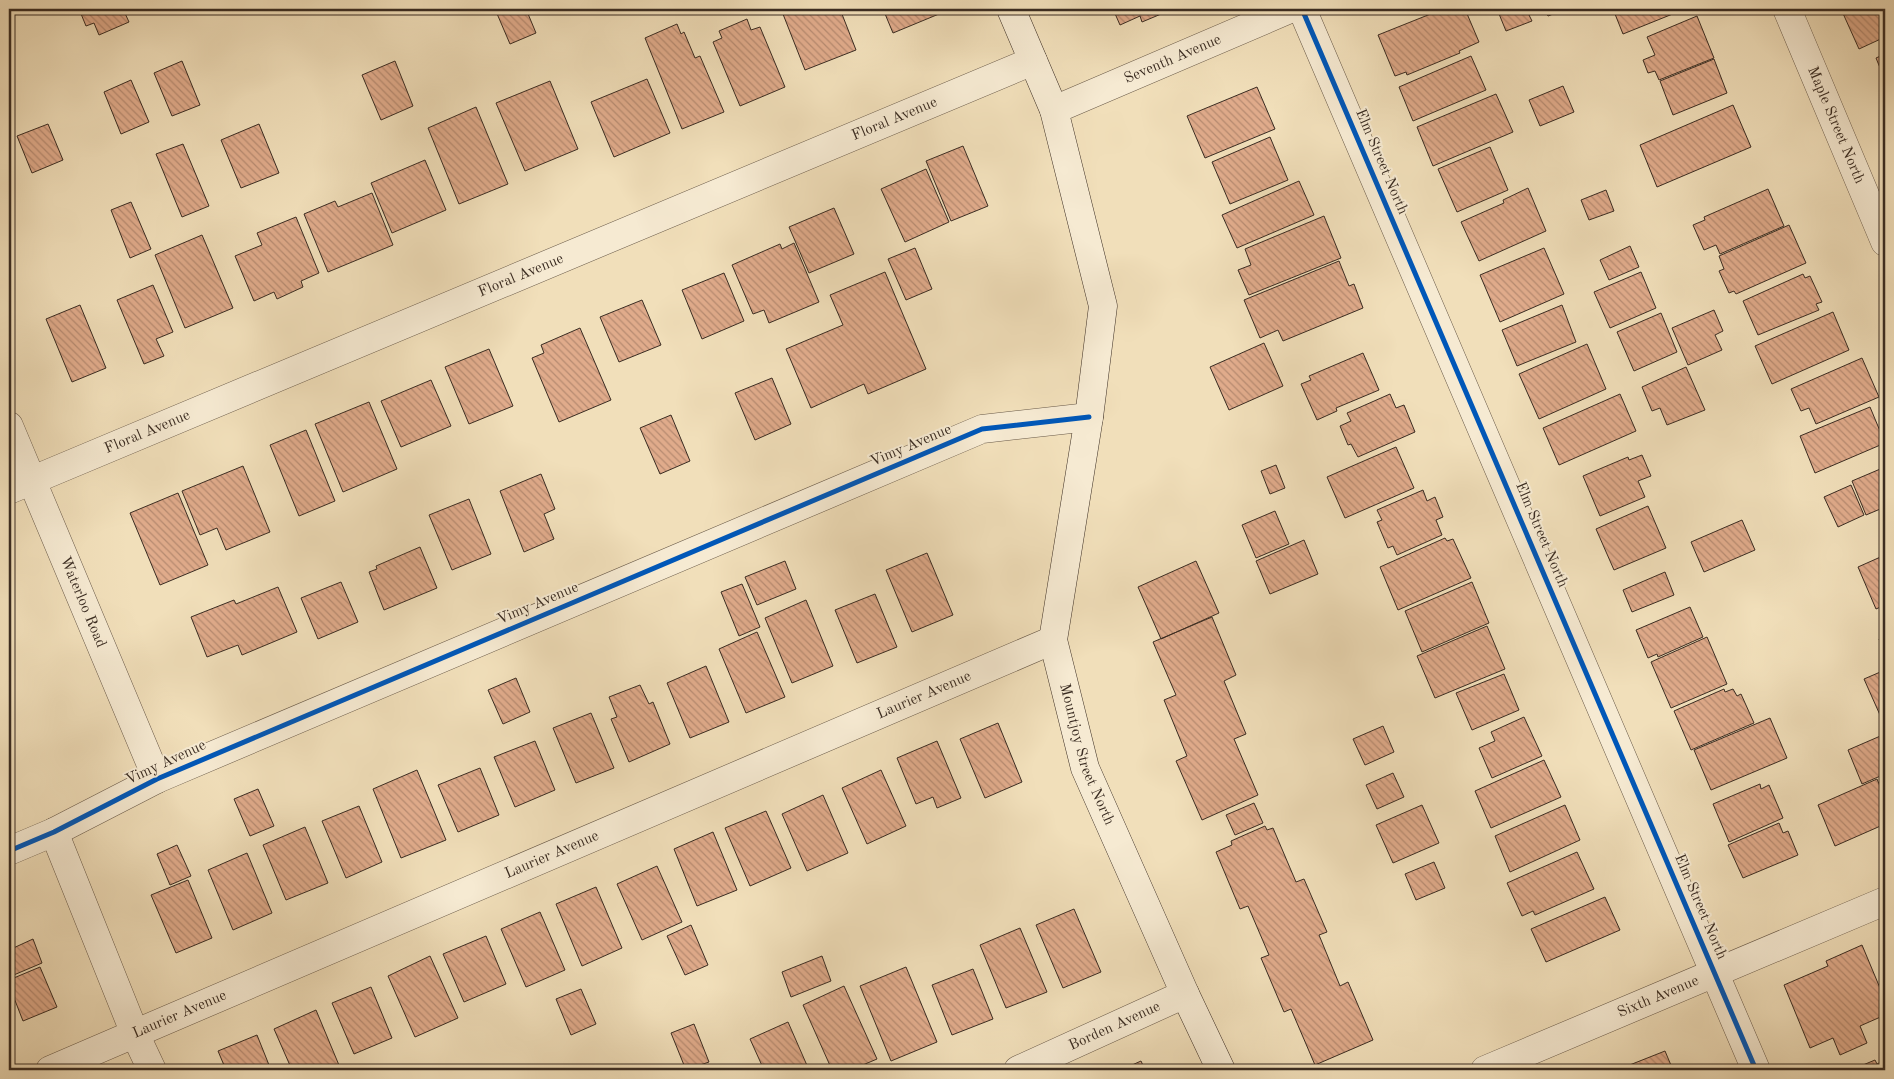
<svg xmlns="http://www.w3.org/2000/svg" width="1894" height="1079" font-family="'Old Standard TT',serif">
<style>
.building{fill:url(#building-back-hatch);stroke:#3a2c22}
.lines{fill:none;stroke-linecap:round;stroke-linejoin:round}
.street-casing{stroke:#685948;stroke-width:29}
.secondary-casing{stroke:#3a2c22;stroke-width:29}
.street{stroke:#f6ead2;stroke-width:28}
.secondary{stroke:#f6ead2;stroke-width:28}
.cycleway-casing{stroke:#f6ead2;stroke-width:8}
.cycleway{stroke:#0057b8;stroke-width:5}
.labels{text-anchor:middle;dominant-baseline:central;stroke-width:4;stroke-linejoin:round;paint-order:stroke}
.street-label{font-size:15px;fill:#3a2c22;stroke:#f6ead2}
</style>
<defs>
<pattern id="building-back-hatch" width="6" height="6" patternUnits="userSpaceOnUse" patternTransform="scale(1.25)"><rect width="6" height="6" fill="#e0ab8b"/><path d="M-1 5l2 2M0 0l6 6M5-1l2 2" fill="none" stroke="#b78b71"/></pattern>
</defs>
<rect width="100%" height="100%" fill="#f1dfba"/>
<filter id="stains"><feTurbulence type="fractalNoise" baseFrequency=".004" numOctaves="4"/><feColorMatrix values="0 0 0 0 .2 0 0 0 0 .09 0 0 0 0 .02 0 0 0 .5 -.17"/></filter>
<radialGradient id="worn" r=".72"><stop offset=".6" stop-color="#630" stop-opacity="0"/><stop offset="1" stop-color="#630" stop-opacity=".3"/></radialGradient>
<path class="building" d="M 79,9 L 123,9 L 129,22 L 99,35 L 94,23 L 86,26 Z
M 495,9 L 526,9 L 536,33 L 510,44 Z
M 781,9 L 840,9 L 856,50 L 805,70 Z
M 883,9 L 951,9 L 893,33 Z
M 1113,9 L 1173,9 L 1142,22 L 1140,16 L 1120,25 Z
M 1443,9 L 1465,9 L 1479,42 L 1459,51 L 1460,53 L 1407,75 L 1406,72 L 1395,76 L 1378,35 Z
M 1497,9 L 1536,9 L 1536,10 L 1528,13 L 1532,21 L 1506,31 Z
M 1544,9 L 1566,9 L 1548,16 Z
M 1613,9 L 1685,9 L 1623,34 Z
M 1841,9 L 1885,9 L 1885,37 L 1859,49 Z
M 1697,16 L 1714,58 L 1659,80 L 1655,71 L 1648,73 L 1643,60 L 1655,55 L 1647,37 Z
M 747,19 L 751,30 L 760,27 L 785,87 L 740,106 L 713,42 L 722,38 L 719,31 Z
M 677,24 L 681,34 L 684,32 L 695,58 L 700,56 L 724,112 L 682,129 L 645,38 Z
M 1885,54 L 1885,80 L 1876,58 Z
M 1471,56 L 1486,90 L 1413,121 L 1399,87 Z
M 1714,59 L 1727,93 L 1673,115 L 1660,81 Z
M 182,61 L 200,105 L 172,116 L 154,73 Z
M 395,61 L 413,106 L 381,120 L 362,75 Z
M 647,79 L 670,133 L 614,157 L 591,102 Z
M 131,80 L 149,122 L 121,134 L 104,92 Z
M 550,81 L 578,149 L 525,171 L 496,103 Z
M 1563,86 L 1574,112 L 1540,126 L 1529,100 Z
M 1257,87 L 1275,129 L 1205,158 L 1187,116 Z
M 1496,94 L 1513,132 L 1433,166 L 1417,127 Z
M 1733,105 L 1751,147 L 1657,187 L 1640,145 Z
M 476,107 L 508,184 L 459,204 L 428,128 Z
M 48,124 L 63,160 L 32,173 L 17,136 Z
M 259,124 L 279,173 L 241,188 L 221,140 Z
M 1270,137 L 1288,180 L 1230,204 L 1212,162 Z
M 183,144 L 209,206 L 182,217 L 156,154 Z
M 963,146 L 988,206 L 951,221 L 926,161 Z
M 1490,147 L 1508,190 L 1457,212 L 1438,169 Z
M 425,160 L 446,210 L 392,233 L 371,183 Z
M 926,169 L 949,222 L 905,242 L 881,189 Z
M 1299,181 L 1314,215 L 1237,248 L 1222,215 Z
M 1528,188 L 1546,231 L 1479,261 L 1461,222 L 1504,203 L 1503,200 Z
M 1768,189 L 1784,226 L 1720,254 L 1716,245 L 1704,250 L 1693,225 L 1705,220 L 1704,217 Z
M 1606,190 L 1614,211 L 1589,220 L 1581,200 Z
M 372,193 L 393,245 L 328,272 L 304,214 L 335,201 L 338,207 Z
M 131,202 L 151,249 L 130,258 L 111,210 Z
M 834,208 L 854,254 L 809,273 L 789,227 Z
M 1324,216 L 1341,258 L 1249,295 L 1238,270 L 1251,265 L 1245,249 Z
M 296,217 L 319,273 L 301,281 L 303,287 L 277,299 L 274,292 L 254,301 L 235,256 L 262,245 L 257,233 Z
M 1789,225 L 1806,263 L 1736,294 L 1734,291 L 1729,293 L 1719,271 L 1724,269 L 1719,256 Z
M 202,235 L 233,308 L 185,328 L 155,255 Z
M 794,243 L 819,302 L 769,323 L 764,310 L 753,314 L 732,265 L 780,244 L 782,249 Z
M 1630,246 L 1639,267 L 1609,280 L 1600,260 Z
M 915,248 L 932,289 L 906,300 L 888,259 Z
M 1544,248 L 1564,294 L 1500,322 L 1480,275 Z
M 1339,261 L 1349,286 L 1354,284 L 1363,308 L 1283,341 L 1278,330 L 1260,338 L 1244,300 Z
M 885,272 L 926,369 L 868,394 L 864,384 L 811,408 L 786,349 L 843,325 L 830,295 Z
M 1641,272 L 1656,308 L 1610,328 L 1594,292 Z
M 724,273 L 744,321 L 702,339 L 682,290 Z
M 1803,274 L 1805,278 L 1810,276 L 1822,302 L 1816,304 L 1819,310 L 1758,335 L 1743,301 Z
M 153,285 L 173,332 L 156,339 L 164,356 L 144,364 L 117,300 Z
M 642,300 L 661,345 L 619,362 L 600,317 Z
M 80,305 L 106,368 L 72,382 L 46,319 Z
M 1562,305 L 1576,342 L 1517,366 L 1502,330 Z
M 1714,310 L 1723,331 L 1715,335 L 1722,350 L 1688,365 L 1672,328 Z
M 1833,312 L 1849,350 L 1772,384 L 1755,346 Z
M 1661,313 L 1677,352 L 1634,371 L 1617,332 Z
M 580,328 L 611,400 L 559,422 L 532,358 L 544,353 L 541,345 Z
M 1264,343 L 1283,386 L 1229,410 L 1210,367 Z
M 1587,344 L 1606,389 L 1539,419 L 1519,374 Z
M 489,349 L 513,406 L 469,424 L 445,367 Z
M 1363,353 L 1379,390 L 1336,408 L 1337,411 L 1317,420 L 1301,384 L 1311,380 L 1309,376 Z
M 1862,358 L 1879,397 L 1816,424 L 1809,408 L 1801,411 L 1791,389 Z
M 1686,367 L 1705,410 L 1667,425 L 1660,408 L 1652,411 L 1642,387 Z
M 772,378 L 791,424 L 755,440 L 735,393 Z
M 431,380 L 451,426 L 401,447 L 381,401 Z
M 1390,394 L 1396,408 L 1404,405 L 1415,432 L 1358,457 L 1351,444 L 1348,445 L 1340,426 L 1351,421 L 1347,413 Z
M 1620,394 L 1636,431 L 1559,465 L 1543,428 Z
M 369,402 L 397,469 L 343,492 L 315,424 Z
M 1870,407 L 1885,443 L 1815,473 L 1800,436 Z
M 671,415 L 690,461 L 660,474 L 640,428 Z
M 306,430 L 335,501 L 299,516 L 270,445 Z
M 1396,447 L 1414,488 L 1345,518 L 1327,477 Z
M 1642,455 L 1651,476 L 1638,481 L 1645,497 L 1600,516 L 1583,476 L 1628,457 L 1629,460 Z
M 1276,465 L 1285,488 L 1270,494 L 1261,471 Z
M 243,466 L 270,532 L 226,550 L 217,528 L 200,535 L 182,491 Z
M 1885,467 L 1885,507 L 1866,515 L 1852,481 Z
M 541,474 L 555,509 L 544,514 L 554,539 L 524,552 L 500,491 Z
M 1851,485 L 1864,515 L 1838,527 L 1824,497 Z
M 1423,490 L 1427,501 L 1435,497 L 1443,517 L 1436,520 L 1442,535 L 1397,555 L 1393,546 L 1388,548 L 1377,522 L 1382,520 L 1377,510 Z
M 178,493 L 208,565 L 160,585 L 130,513 Z
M 469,499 L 491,554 L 452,570 L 429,515 Z
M 1648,506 L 1666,548 L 1614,570 L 1596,529 Z
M 1275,511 L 1289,544 L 1256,558 L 1242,525 Z
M 1742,520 L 1755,550 L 1704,572 L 1691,542 Z
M 1445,538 L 1447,541 L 1453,539 L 1471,578 L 1398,610 L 1380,567 Z
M 1304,540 L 1318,574 L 1270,594 L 1256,561 Z
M 420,547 L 437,588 L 384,610 L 369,572 L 377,569 L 376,566 Z
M 927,553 L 953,615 L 912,632 L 886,570 Z
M 1885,555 L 1885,605 L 1876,609 L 1858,567 Z
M 785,561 L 796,589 L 757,605 L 745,577 Z
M 1196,561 L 1219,613 L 1161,639 L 1138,587 Z
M 1665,572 L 1674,595 L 1632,612 L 1623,590 Z
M 341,582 L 358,622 L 318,639 L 301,598 Z
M 1472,582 L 1489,623 L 1422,652 L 1405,611 Z
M 742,584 L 760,627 L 739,636 L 721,592 Z
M 278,587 L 297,632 L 242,655 L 238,645 L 207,657 L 191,617 L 234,600 L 236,604 Z
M 875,594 L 897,647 L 857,663 L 835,610 Z
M 806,600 L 833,666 L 792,683 L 765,618 Z
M 1690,607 L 1703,637 L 1658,657 L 1657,654 L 1648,658 L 1636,630 Z
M 1212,617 L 1236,675 L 1224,681 L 1246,734 L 1234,739 L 1258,795 L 1202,820 L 1176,761 L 1187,756 L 1164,700 L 1176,695 L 1153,642 Z
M 1487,626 L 1505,669 L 1435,698 L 1417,656 Z
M 757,632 L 785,697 L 746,713 L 719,649 Z
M 1885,636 L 1885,654 L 1879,639 Z
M 1707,637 L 1727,684 L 1671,708 L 1651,662 Z
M 706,666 L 729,722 L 690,738 L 667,683 Z
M 1885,670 L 1885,724 L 1884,724 L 1864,679 Z
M 1504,674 L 1519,710 L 1472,730 L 1456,693 Z
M 516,678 L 530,712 L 503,724 L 488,690 Z
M 640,685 L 649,704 L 653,702 L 670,744 L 629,762 L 611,719 L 617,717 L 609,697 Z
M 1724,689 L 1725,692 L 1733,689 L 1737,696 L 1741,694 L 1754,723 L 1691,750 L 1674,711 Z
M 591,713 L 614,768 L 576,783 L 553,728 Z
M 1524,717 L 1542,756 L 1492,778 L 1479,748 L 1495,741 L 1491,732 Z
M 1770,718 L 1787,758 L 1711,790 L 1694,750 Z
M 998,723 L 1022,782 L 985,798 L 960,739 Z
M 1383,726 L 1394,752 L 1365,765 L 1353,739 Z
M 1885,734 L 1885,774 L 1862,784 L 1848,750 Z
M 535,741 L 555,790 L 515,807 L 494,757 Z
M 937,741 L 961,798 L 937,808 L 933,797 L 916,804 L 897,758 Z
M 1544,760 L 1561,797 L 1491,828 L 1475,791 Z
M 480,768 L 499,815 L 458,832 L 438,785 Z
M 417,770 L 446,840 L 401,858 L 373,789 Z
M 881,770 L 906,826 L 867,844 L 842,788 Z
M 1393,773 L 1404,797 L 1377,809 L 1366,785 Z
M 1877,779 L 1885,798 L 1885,824 L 1835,846 L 1818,805 Z
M 1760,784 L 1761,789 L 1769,785 L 1783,818 L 1729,842 L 1713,804 Z
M 258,789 L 274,826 L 250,836 L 234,799 Z
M 823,795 L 848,853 L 807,871 L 782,814 Z
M 1254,803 L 1263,823 L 1235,835 L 1226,815 Z
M 1422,805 L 1439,843 L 1393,863 L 1376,825 Z
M 1565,805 L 1580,840 L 1510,872 L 1495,836 Z
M 359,806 L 382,862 L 346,878 L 322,821 Z
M 766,811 L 791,868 L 750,886 L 725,828 Z
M 1779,823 L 1783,833 L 1788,831 L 1798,855 L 1743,878 L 1728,845 Z
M 1265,826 L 1267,830 L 1273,828 L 1296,882 L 1304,879 L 1327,932 L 1319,935 L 1340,986 L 1348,982 L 1373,1040 L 1315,1065 L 1291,1009 L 1284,1012 L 1261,958 L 1269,955 L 1248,906 L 1240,909 L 1216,852 L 1232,845 L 1231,841 Z
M 305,827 L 328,883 L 286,900 L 263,845 Z
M 713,832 L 737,890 L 697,906 L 674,849 Z
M 177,845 L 191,876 L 170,885 L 157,854 Z
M 1577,852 L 1594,889 L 1535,915 L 1533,911 L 1522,916 L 1507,883 Z
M 247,853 L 272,913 L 233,930 L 208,870 Z
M 1434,862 L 1445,888 L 1416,900 L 1405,874 Z
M 657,866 L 682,922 L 642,940 L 617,884 Z
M 188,880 L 212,938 L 176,953 L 151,895 Z
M 596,887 L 622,948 L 582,966 L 556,904 Z
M 1605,897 L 1620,930 L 1546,962 L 1531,929 Z
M 1074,909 L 1101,972 L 1063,988 L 1036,925 Z
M 540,912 L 565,970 L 526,987 L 501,929 Z
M 691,925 L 708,965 L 685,975 L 667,936 Z
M 1020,928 L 1047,992 L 1006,1008 L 980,945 Z
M 486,936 L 506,984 L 464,1002 L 443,954 Z
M 33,939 L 42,963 L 9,977 L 9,950 Z
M 1862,945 L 1885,1000 L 1885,1015 L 1860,1026 L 1867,1043 L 1840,1055 L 1833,1038 L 1810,1048 L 1784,985 L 1828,966 L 1826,961 Z
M 430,956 L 458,1018 L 415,1037 L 388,976 Z
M 822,956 L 831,981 L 791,997 L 782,972 Z
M 40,967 L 57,1007 L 23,1021 L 9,985 L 9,980 Z
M 906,967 L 937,1042 L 891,1061 L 860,986 Z
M 973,969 L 993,1019 L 952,1035 L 932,985 Z
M 844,986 L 877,1059 L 851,1070 L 832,1070 L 803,1005 Z
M 371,987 L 392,1038 L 354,1054 L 332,1003 Z
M 581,989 L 596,1024 L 571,1035 L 556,999 Z
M 316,1010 L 341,1070 L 292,1070 L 274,1029 Z
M 788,1022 L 809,1070 L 764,1070 L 750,1039 Z
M 694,1024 L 709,1062 L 686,1070 L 671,1033 Z
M 257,1035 L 271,1070 L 226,1070 L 218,1051 Z
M 1665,1051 L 1673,1070 L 1617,1070 Z
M 1875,1060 L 1877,1064 L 1885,1060 L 1885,1070 L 1851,1070 Z
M 1141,1061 L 1145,1070 L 1121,1070 Z
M 735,1065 L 738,1070 L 723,1070 Z"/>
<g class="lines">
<defs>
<g id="street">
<path d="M 1302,9 L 1756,1070"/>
<path id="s1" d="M 1787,9 L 1885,242"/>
<path id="s2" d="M 1054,110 L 1290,9"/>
<path id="s3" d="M 9,426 L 157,779"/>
<path id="s4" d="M 9,490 L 1033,61"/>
<path d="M 54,832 L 135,1034 L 152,1070"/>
<path d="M 9,851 L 54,832 L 157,779 L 982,429 L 1089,417"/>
<path id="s5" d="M 50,1070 L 1053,640"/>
<path id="s6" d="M 1018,1070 L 1185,994"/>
<path id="s7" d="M 1485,1070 L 1885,901"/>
</g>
<g id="secondary">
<path id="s8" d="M 1011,9 L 1054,110 L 1103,306 L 1089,417 L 1053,640 L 1085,768 L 1185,994 L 1221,1070"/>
</g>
</defs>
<use href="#street" class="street-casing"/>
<use href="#secondary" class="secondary-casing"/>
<use href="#street" class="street"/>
<use href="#secondary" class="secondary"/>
<defs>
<path id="cycleway" d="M 1302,9 L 1756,1070
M 9,851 L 54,832 L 157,779 L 982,429 L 1089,417"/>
</defs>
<use href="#cycleway" class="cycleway-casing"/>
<use href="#cycleway" class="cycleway"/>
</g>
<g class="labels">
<g class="street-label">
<text stroke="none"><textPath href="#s2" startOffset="129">Seventh Avenue</textPath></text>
<text stroke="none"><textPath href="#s4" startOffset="960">Floral Avenue</textPath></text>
<text stroke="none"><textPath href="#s1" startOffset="126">Maple Street North</textPath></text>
<text transform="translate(1381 162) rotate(67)">Elm Street North</text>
<text stroke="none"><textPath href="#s4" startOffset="555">Floral Avenue</textPath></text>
<text stroke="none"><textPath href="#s4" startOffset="150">Floral Avenue</textPath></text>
<text transform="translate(911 446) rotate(-23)">Vimy Avenue</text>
<text transform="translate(1541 535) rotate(67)">Elm Street North</text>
<text stroke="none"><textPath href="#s3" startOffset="191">Waterloo Road</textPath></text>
<text transform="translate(538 604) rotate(-23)">Vimy Avenue</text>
<text stroke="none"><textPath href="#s5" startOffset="951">Laurier Avenue</textPath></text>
<text stroke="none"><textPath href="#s8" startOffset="769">Mountjoy Street North</textPath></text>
<text transform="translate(166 763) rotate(-25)">Vimy Avenue</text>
<text stroke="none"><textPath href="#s5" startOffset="546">Laurier Avenue</textPath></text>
<text transform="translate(1700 907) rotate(67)">Elm Street North</text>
<text stroke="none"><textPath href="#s7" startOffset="188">Sixth Avenue</textPath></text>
<text stroke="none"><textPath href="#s5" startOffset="141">Laurier Avenue</textPath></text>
<text stroke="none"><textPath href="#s6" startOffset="106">Borden Avenue</textPath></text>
</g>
</g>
<rect width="1894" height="1079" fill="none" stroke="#f1dfba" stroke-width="30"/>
<rect x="10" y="10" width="1874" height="1059" fill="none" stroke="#3a2c22" stroke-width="2.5"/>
<rect x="15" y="15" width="1864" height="1049" fill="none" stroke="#3a2c22"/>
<rect width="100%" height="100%" filter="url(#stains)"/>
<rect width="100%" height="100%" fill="url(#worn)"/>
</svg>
